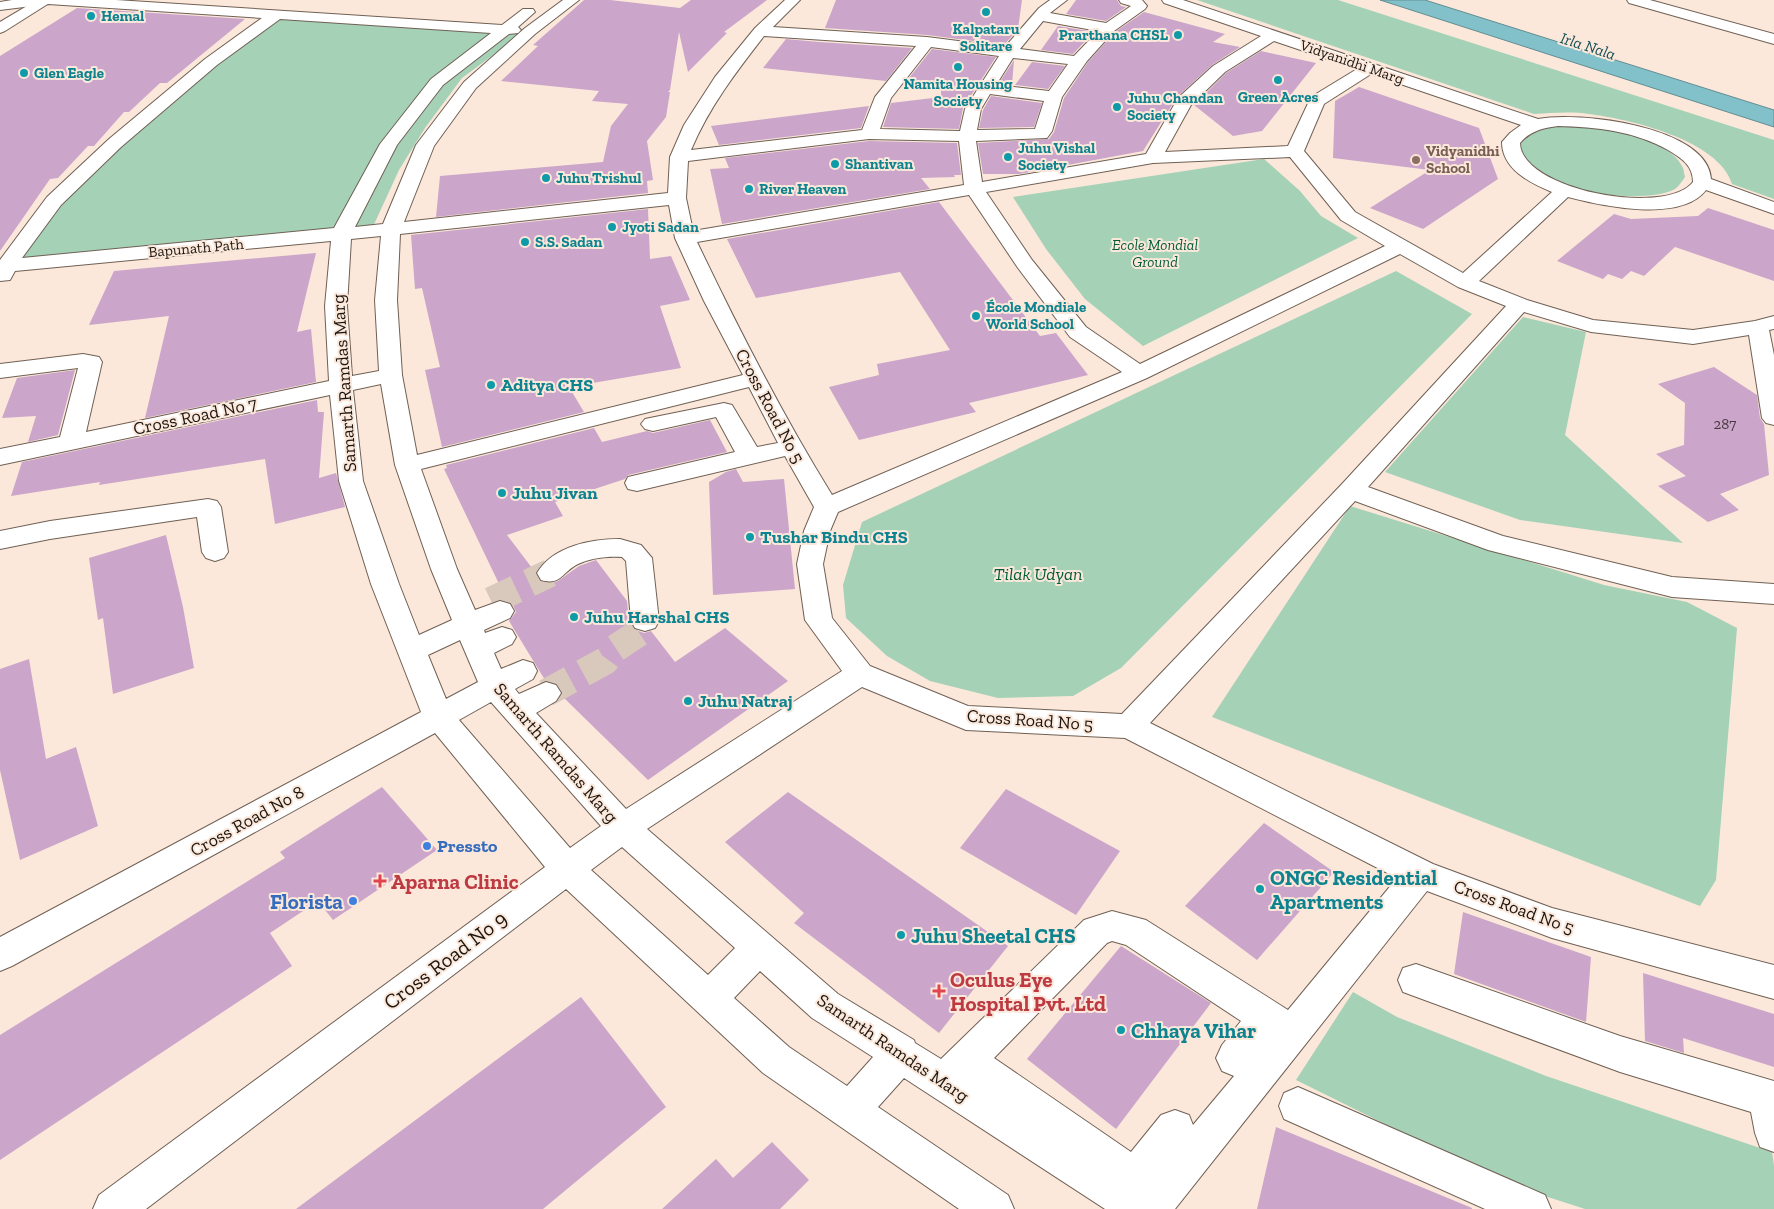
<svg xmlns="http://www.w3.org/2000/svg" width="1774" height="1209" font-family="'Zilla Slab',serif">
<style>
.green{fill:#a5d1b7}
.water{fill:#82c1c9;stroke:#638d92}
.building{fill:#cba5ca}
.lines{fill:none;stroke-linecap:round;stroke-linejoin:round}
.minor-tunnel{stroke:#d9c8bc;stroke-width:28;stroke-dasharray:28 14;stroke-linecap:butt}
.minor-casing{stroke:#706054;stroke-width:2}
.major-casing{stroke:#706054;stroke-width:2}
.minor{fill:#fff;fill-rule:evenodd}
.major{fill:#fff;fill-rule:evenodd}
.culture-dot{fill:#0f9aa8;stroke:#fbe8da;stroke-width:2}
.education-dot{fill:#8d6e63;stroke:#fbe8da;stroke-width:2}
.shop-dot{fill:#3f7fe0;stroke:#fbe8da;stroke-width:2}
.health-dot{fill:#e0444e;stroke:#fbe8da;stroke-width:2}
.labels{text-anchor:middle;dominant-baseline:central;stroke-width:4;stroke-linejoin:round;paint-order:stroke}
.far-culture-label{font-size:15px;font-weight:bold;fill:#0d838f;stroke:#fbe8da;text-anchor:start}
.far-street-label{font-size:15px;fill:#1b1510;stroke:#fbe8da}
.far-education-label{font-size:15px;font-weight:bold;fill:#785e54;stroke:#fbe8da;text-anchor:start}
.far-park-label{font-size:15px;font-style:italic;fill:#025c39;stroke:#fbe8da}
.number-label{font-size:15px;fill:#47393e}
.far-water-label{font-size:16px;font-style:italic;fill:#154e54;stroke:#fbe8da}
.street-label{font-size:18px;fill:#1b1510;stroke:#fbe8da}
.culture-label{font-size:18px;font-weight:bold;fill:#0d838f;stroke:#fbe8da;text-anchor:start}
.park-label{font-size:18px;font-style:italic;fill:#025c39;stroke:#fbe8da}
.shop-label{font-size:18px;font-weight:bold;fill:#366cbe;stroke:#fbe8da;text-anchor:start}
.near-culture-label{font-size:21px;font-weight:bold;fill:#0d838f;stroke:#fbe8da;text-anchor:start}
.near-health-label{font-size:21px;font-weight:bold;fill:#be3a42;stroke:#fbe8da;text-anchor:start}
.near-shop-label{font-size:21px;font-weight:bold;fill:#366cbe;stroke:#fbe8da;text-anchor:end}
.near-street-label{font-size:21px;fill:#1b1510;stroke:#fbe8da}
</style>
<rect width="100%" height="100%" fill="#fbe8da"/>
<path class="green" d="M 1197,0 L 1338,0 L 1774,140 L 1774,199 L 1732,184 C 1719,140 1629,119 1589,114 C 1571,111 1552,113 1534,114 Z
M 280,16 L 504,29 L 524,32 L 462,78 L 425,128 L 399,170 L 371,231 L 17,262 C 34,239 51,213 70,192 C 134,127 207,71 280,16 Z
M 1570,125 C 1599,127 1667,136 1682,166 C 1684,169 1684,174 1685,177 C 1682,181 1679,186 1675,189 C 1641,207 1518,191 1521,143 C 1536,127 1550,128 1570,125 Z
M 1264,159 L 1300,191 L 1321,216 L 1358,238 L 1143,346 L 1085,299 L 1046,249 L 1013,197 Z
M 1396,271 L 1472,314 L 1121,668 L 1073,696 L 998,698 L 930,681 L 887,656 L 846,618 L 843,585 L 862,522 Z
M 1523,317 L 1586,332 L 1565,435 L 1683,543 L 1520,520 L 1385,472 Z
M 1350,506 L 1604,585 L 1687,602 L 1737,628 L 1716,880 L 1700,906 L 1212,717 Z
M 1353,992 L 1397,1017 L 1546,1076 L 1772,1152 L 1774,1166 L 1774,1209 L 1585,1209 L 1502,1182 L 1296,1080 Z"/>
<path class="water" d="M 1380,0 L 1425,0 L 1774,110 L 1774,127 Z"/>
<path class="building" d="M 584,0 L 610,0 L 680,8 L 691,0 L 767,0 L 724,32 L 727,33 L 688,72 L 679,32 L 670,90 L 668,92 L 670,92 L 666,117 L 647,141 L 653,180 L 647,181 L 648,193 L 436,217 L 440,176 L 603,162 L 611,126 L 628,104 L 592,101 L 599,91 L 501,81 L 538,46 L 533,45 Z
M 836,0 L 1022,0 L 1018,29 L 1004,45 L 927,35 L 825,28 Z
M 1076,0 L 1117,0 L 1121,6 L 1126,7 L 1106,21 L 1066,14 Z
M 77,8 L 245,19 L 167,83 L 160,83 L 129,112 L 124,112 L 94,146 L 88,146 L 58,178 L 50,179 L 0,251 L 0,56 Z
M 1144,12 L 1225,34 L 1213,42 L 1240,47 L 1212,65 L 1177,97 L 1143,151 L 1019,174 L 983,174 L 978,143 L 1049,139 L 1054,132 L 1064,98 L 1088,62 L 1115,32 Z
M 1058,26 L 1094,32 L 1073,54 L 1041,50 Z
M 786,39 L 819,42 L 912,48 L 886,81 L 763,68 Z
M 932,49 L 996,57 L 963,108 L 959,129 L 883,127 L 891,103 L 941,97 L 941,87 L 905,83 Z
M 1261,51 L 1316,63 L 1262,131 L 1233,136 L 1194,105 L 1226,73 Z
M 1014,60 L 1012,85 L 999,83 Z
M 1032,62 L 1065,66 L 1048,89 L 1015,85 Z
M 1359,87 L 1479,128 L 1498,179 L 1423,229 L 1370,208 L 1430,170 L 1333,158 L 1335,101 Z
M 991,96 L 1042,103 L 1034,127 L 979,128 L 983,110 Z
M 869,106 L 861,128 L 719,145 L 711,126 Z
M 869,141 L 957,143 L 961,175 L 954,175 L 955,177 L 921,178 L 930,189 L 722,224 L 710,169 L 729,168 L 725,158 Z
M 939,202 L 1040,336 L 1056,333 L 1088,375 L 969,403 L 976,412 L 859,440 L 829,387 L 879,375 L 877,364 L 950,350 L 900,272 L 756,298 L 727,239 Z
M 1708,208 L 1774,230 L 1774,281 L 1675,247 L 1644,276 L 1631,271 L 1622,279 L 1608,274 L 1603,279 L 1557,261 L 1614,214 L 1631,219 L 1698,216 Z
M 648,209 L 650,259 L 671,256 L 690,300 L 660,306 L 681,368 L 569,387 L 584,412 L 442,447 L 425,370 L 440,367 L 422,288 L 415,289 L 411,235 Z
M 316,253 L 297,332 L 311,329 L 316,382 L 145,418 L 169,316 L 89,325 L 114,271 Z
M 1714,367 L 1757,395 L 1760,418 L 1764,424 L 1769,475 L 1720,494 L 1739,510 L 1708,522 L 1658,486 L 1686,476 L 1656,454 L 1684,445 L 1685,403 L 1658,384 Z
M 75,370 L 58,435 L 28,442 L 36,416 L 2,418 L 17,378 Z
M 317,400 L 318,412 L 324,412 L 319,478 L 336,473 L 345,507 L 275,524 L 265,459 L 99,485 L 100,482 L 11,496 L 22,462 Z
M 710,420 L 727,452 L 628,475 L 625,479 L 555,502 L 563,516 L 507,535 L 535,572 L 539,581 L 545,586 L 558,581 L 579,566 L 596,560 L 627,601 L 629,621 L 633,629 L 644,633 L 651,631 L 675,662 L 725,628 L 788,681 L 648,780 L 562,696 L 563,692 L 558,684 L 545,680 L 509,621 L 516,612 L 512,603 L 501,599 L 497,600 L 492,592 L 501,588 L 444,469 L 447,468 L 446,465 L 594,428 L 602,442 L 647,431 L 653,433 Z
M 736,469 L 743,482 L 784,479 L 795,589 L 713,595 L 709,482 L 726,472 Z
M 166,535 L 183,607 L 194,668 L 113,694 L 103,618 L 98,620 L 89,558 Z
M 29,659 L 46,759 L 76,747 L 98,826 L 20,860 L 0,770 L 0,669 Z
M 382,787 L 437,850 L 333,920 L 318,901 L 270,933 L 292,966 L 0,1160 L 0,1035 L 285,858 L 280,852 Z
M 1006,789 L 1120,851 L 1076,915 L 960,848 Z
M 788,792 L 1008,946 L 939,1033 L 794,923 L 804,913 L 725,842 Z
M 1264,823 L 1334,872 L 1257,960 L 1185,906 Z
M 1463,912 L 1591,957 L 1586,1022 L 1454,974 Z
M 1121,946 L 1211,1003 L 1116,1129 L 1027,1059 Z
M 1643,973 L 1774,1014 L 1774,1067 L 1683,1038 L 1684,1053 L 1645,1041 Z
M 581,997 L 666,1107 L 543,1209 L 296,1209 Z
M 1276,1127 L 1472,1208 L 1472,1209 L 1257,1209 Z
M 772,1142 L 809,1180 L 780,1209 L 662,1209 L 716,1159 L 733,1178 Z"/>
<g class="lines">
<path class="minor-tunnel" d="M 491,601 L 550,573
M 546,693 L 605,661 L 613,650 L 640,632 L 645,621"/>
<defs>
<path id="minor" d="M 12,0 L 116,0 L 502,25 L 523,9 L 533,9 L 535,12 L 518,27 L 521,30 L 518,33 L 509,34 L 443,85 L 397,145 L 355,227 L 383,224 L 416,145 L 464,82 L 525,28 L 563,0 L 579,0 L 535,34 L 476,88 L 434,146 L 404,222 L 668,193 L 670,157 L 684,125 L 715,77 L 755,28 L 785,0 L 800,0 L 773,27 L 927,37 L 1005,47 L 1039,8 L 1050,0 L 1067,0 L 1050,13 L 1106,23 L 1131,6 L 1121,3 L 1119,0 L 1142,0 L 1147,6 L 1145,9 L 1114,31 L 1087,61 L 1062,97 L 1052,131 L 1047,138 L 976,141 L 982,182 L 1146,154 L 1178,98 L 1213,66 L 1261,36 L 1164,3 L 1162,0 L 1183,0 L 1538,119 C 1578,111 1708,126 1711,179 L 1774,202 L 1774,214 L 1706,190 C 1681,223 1602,206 1568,197 L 1479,281 L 1527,300 L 1593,320 L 1693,330 L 1755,321 L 1774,316 L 1774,329 L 1769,330 L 1774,355 L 1774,425 L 1766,423 L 1762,418 L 1749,335 L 1693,344 L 1591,332 L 1524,312 L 1368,487 L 1503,536 L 1672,577 L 1774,584 L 1774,604 L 1672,597 L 1488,550 L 1355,501 L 1150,723 L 1433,864 L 1552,908 L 1774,965 L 1774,999 L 1552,938 L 1427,891 L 1175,1209 L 1105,1209 L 904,1078 L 878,1107 L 1008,1195 L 1014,1209 L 959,1209 L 763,1073 L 566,889 L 146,1209 L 93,1209 L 99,1195 L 545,867 L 435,733 L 12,966 L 0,971 L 0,937 L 421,712 L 371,584 L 339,481 L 330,395 L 0,465 L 0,449 L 60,437 L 78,368 L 0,378 L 0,364 L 83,354 L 99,357 L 102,362 L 86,432 L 329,381 L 325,306 L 331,241 L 15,271 L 10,280 L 0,281 L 0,260 L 47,197 L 109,139 L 205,59 L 262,18 L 48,4 L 0,10 L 0,2 ZM 280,19 L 491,33 L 431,79 L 380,144 L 334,228 L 22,258 L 61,205 L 121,147 L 217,65 ZM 1043,21 L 1098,31 L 1074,56 L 1020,49 ZM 764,36 L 916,46 L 875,97 L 862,130 L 691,150 C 709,107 736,72 764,36 ZM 1274,41 L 1357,69 L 1311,97 L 1288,146 L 1165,152 L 1191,105 L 1225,72 ZM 931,47 L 999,56 L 965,109 L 960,131 L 880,129 L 891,98 ZM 1013,58 L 1068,64 L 1049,91 L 996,85 ZM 1371,74 L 1521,125 L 1510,133 L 1502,142 C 1502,169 1530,183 1552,192 L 1463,273 L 1355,212 L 1304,151 L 1324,104 ZM 990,94 L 1044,101 L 1035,129 L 977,130 L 981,109 ZM 1558,126 C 1597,127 1634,131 1668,150 C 1681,158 1693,165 1693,182 C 1666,217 1521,190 1520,143 C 1530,131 1543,128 1558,126 ZM 869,139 L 959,141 L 964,185 L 693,231 L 686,198 L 688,161 ZM 1290,157 L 1341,220 L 1385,246 L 1140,364 L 1086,327 L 1032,260 L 986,192 L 1153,163 ZM 969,195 L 1018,268 L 1070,337 L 1122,372 L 832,495 C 782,414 738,328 697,242 ZM 669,205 L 675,238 L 704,301 L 743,375 L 417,455 L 402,375 L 397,300 L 400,234 ZM 381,236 L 375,300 L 379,371 L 352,376 L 347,306 L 351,239 ZM 1400,254 L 1458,287 L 1506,306 L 1342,484 L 1122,714 L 968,706 L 870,666 L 832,618 L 823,564 L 830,531 L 838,512 L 1147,378 ZM 381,384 L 395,465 L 431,569 L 452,620 L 419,635 L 399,584 L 363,481 L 353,390 ZM 749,387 L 778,443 L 757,447 L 732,405 L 724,403 L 645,419 L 641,424 L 645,429 L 653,431 L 716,417 L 735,452 L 628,477 L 625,483 L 628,489 L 637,491 L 785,456 L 814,507 L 804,531 L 797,564 L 805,620 L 842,671 L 626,809 L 536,713 L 556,701 L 561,693 L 556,685 L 546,682 L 519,694 L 515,689 L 533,679 L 537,671 L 533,663 L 523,660 L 501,669 L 494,653 L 512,644 L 516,637 L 512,630 L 502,627 L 485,633 L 484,630 L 510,618 L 514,611 L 510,604 L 500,601 L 475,610 L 457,569 L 421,469 ZM 460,640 L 478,682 L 446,699 L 428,655 ZM 862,687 L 966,730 L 1125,738 L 1397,878 L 1288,1010 L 1146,920 L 1112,911 L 1084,920 L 941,1059 L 915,1043 L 914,1040 L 838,994 L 647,829 ZM 491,702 L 601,826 L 570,848 L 459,720 ZM 622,847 L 735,948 L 708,975 L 591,870 ZM 1112,941 L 1126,945 L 1241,1021 L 1222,1045 L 1216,1058 L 1222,1071 L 1234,1076 L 1193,1125 L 1189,1115 L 1175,1110 L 1161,1115 L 1131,1152 L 994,1058 L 1107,943 ZM 760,971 L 812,1018 L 873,1057 L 847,1086 L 789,1047 L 734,998 Z
M 1627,0 L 1650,0 L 1774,34 L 1774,44 L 1629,3 Z
M 208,499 L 217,501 L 221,507 L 228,552 L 224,558 L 215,561 L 206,558 L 202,552 L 197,517 L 50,539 L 0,549 L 0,531 L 50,521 Z
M 620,539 L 641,545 L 652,558 L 659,621 L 655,628 L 645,631 L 635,628 L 631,621 L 626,561 L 622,557 C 608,556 591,558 578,564 C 562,572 561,586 541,580 L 537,573 C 553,546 591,539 620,539 Z
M 1416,964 L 1620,1036 L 1774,1081 L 1774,1152 L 1760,1147 L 1755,1133 L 1751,1112 L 1620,1072 L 1403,992 L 1398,980 L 1403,968 Z
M 1298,1087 L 1545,1195 L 1551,1209 L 1485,1209 L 1284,1119 L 1279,1106 L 1284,1093 Z"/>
<path id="major" d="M 37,0 L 54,0 L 5,31 L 0,33 L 0,22 Z"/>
</defs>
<use href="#minor" class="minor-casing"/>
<use href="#major" class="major-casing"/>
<use href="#minor" class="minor"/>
<use href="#major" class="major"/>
</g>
<g class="culture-dot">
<circle cx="986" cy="12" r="5"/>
<circle cx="91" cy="16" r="5"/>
<circle cx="1178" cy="35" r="5"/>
<circle cx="958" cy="67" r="5"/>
<circle cx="24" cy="73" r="5"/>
<circle cx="1278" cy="80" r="5"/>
<circle cx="1117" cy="107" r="5"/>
<circle cx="1008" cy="157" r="5"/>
<circle cx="835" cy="164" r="5"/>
<circle cx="546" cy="178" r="5"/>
<circle cx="749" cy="189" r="5"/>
<circle cx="612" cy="227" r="5"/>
<circle cx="525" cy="242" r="5"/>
<circle cx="976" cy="316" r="5"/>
<circle cx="491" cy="385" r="5"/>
<circle cx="502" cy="493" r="5"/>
<circle cx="750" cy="537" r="5"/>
<circle cx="574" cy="617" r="5"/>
<circle cx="688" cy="701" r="5"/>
<circle cx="1260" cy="889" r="5"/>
<circle cx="901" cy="935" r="5"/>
<circle cx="1121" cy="1030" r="5"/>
</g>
<circle class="education-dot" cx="1416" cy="160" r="5"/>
<g class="shop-dot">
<circle cx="427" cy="846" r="5"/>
<circle cx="353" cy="901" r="5"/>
</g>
<g class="health-dot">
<path d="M377.5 873.5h5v5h5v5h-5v5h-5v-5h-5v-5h5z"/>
<path d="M936.5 983.5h5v5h5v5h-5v5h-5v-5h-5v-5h5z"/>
</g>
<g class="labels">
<g class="far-culture-label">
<text x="101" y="16">Hemal</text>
<text x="986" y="29" text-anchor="middle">Kalpataru<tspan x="986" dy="17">Solitare</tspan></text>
<text x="1168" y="35" text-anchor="end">Prarthana CHSL</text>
<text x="34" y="73">Glen Eagle</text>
<text x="958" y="84" text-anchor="middle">Namita Housing<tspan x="958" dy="17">Society</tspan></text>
<text x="1278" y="97" text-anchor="middle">Green Acres</text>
<text x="1127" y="98">Juhu Chandan<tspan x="1127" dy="17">Society</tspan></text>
<text x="1018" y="148">Juhu Vishal<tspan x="1018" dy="17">Society</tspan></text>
<text x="845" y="164">Shantivan</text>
<text x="556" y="178">Juhu Trishul</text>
<text x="759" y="189">River Heaven</text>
<text x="622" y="227">Jyoti Sadan</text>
<text x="535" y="242">S.S. Sadan</text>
<text x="986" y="307">École Mondiale<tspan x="986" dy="17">World School</tspan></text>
</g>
<g class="far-street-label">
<text transform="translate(1352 62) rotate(19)">Vidyanidhi Marg</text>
<text transform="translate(196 248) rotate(-5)">Bapunath Path</text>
</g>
<g class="far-education-label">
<text x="1426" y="151">Vidyanidhi<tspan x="1426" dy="17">School</tspan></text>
</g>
<g class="far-park-label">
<text x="1155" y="245">Ecole Mondial<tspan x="1155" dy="17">Ground</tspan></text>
</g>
<g class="number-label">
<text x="1725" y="424">287</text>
</g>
<g class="far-water-label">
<text transform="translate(1588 46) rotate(18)">Irla Nala</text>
</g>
<g class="street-label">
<text transform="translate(344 383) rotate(-94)">Samarth Ramdas Marg</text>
<text transform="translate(770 406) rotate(62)">Cross Road No 5</text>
<text transform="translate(195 416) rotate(-12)">Cross Road No 7</text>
<text transform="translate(1030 720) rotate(4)">Cross Road No 5</text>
<text transform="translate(556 753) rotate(49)">Samarth Ramdas Marg</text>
<text transform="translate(247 821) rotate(-29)">Cross Road No 8</text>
<text transform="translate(1514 907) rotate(20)">Cross Road No 5</text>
<text transform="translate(893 1048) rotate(34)">Samarth Ramdas Marg</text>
</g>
<g class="culture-label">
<text x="501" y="385">Aditya CHS</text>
<text x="512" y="493">Juhu Jivan</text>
<text x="760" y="537">Tushar Bindu CHS</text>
<text x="584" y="617">Juhu Harshal CHS</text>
<text x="698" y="701">Juhu Natraj</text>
</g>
<g class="park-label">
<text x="1038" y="574">Tilak Udyan</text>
</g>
<g class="shop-label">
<text x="437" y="846">Pressto</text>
</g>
<g class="near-culture-label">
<text x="1270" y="877">ONGC Residential<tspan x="1270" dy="24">Apartments</tspan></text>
<text x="911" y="935">Juhu Sheetal CHS</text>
<text x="1131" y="1030">Chhaya Vihar</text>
</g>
<g class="near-health-label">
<text x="391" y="881">Aparna Clinic</text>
<text x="950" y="979">Oculus Eye<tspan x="950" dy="24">Hospital Pvt. Ltd</tspan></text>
</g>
<g class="near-shop-label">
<text x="343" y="901">Florista</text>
</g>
<g class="near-street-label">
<text transform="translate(445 960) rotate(-37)">Cross Road No 9</text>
</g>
</g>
</svg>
